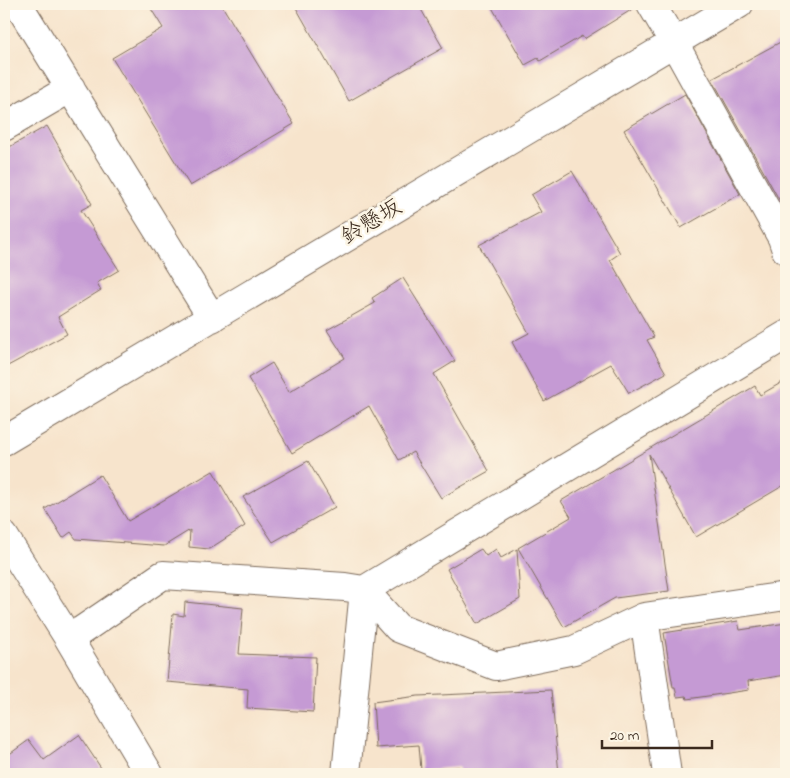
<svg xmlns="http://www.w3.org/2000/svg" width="790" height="778" font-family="'Indie Flower','Klee One',sans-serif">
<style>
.building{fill:#c59ad4}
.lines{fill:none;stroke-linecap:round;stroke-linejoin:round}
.minor-casing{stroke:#7d6b5b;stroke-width:30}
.minor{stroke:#fff;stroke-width:28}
.labels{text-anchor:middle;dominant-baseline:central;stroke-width:5;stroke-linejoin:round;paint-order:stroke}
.street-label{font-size:22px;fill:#3b2a1e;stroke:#fcf5e5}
</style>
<rect width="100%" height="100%" fill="#fcf5e5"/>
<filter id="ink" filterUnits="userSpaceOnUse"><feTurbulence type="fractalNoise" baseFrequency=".02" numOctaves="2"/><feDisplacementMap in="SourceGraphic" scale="10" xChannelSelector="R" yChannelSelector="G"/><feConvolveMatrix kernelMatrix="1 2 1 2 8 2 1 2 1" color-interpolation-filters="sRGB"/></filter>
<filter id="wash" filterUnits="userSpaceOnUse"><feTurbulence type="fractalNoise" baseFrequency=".0096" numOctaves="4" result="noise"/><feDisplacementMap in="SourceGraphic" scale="20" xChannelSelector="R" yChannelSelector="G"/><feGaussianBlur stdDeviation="1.12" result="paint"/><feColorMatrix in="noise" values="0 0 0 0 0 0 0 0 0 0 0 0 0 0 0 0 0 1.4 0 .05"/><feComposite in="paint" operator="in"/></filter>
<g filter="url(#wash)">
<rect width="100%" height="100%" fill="#f7e4cc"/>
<g id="blocks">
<path class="building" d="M 148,4 L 221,4 L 294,124 L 190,186 L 112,58 L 163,28 Z
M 294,4 L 418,4 L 443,48 L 349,101 Z
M 490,4 L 635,4 L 636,7 L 584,39 L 582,36 L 540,61 L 538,58 L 525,65 Z
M 786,39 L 786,212 L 712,79 Z
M 685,94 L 740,194 L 681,228 L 624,130 Z
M 47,126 L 92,204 L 81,210 L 119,270 L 97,283 L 101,290 L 58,317 L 67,334 L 4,368 L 4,150 Z
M 572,171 L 620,253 L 610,260 L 654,337 L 647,340 L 666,373 L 629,393 L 611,364 L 544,401 L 512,342 L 529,333 L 479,245 L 541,212 L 531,195 Z
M 403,278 L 455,361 L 434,374 L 489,471 L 441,498 L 413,452 L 399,460 L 369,406 L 292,453 L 248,378 L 272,363 L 289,392 L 345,358 L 327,330 L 375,303 L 372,298 Z
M 786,380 L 786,484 L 696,537 L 649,454 L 669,591 L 615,598 L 564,627 L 518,548 L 571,517 L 561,501 L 755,386 L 760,395 Z
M 308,461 L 335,507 L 273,542 L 243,497 Z
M 213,471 L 245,526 L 209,549 L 189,547 L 190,530 L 164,546 L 76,539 L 71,532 L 63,538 L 45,509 L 100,475 L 128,521 Z
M 481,549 L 486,556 L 496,549 L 501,558 L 517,549 L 520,599 L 477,624 L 447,569 Z
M 185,602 L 243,608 L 239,654 L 316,657 L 313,712 L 247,708 L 248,689 L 167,682 L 173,614 L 184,616 Z
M 738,621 L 740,630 L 786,623 L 786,675 L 748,681 L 749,690 L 687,699 L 686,696 L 677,697 L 675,687 L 673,687 L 664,633 Z
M 551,690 L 559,774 L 460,774 L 459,767 L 421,770 L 419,745 L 376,748 L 373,702 L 418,696 Z
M 79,735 L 105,774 L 4,774 L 4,758 L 29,740 L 44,760 Z"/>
</g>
</g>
<g filter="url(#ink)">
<use href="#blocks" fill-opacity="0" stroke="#7d6b5b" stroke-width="1"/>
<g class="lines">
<defs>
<path id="minor" d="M 18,4 L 212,318
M 651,4 L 674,43 L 782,238 L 786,250
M 4,127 L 71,88
M 4,441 L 739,4
M 4,536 L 69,639 L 149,774
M 364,590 L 786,335
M 644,617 L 667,774
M 69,639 L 163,575 L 345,587 L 364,590 L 398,628 L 496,666 L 574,650 L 644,617 L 786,596
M 346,774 L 364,590"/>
</defs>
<use href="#minor" class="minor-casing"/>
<use href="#minor" class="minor"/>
</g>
</g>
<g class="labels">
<g class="street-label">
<text transform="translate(372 223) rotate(-31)">鈴懸坂</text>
</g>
</g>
<rect width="790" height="778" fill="none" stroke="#fcf5e5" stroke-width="20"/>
<path d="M602 740v8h110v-8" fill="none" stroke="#3b2a1e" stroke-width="2.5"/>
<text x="610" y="740" font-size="15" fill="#3b2a1e" stroke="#fcf5e5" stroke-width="4" paint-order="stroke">20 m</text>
</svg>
